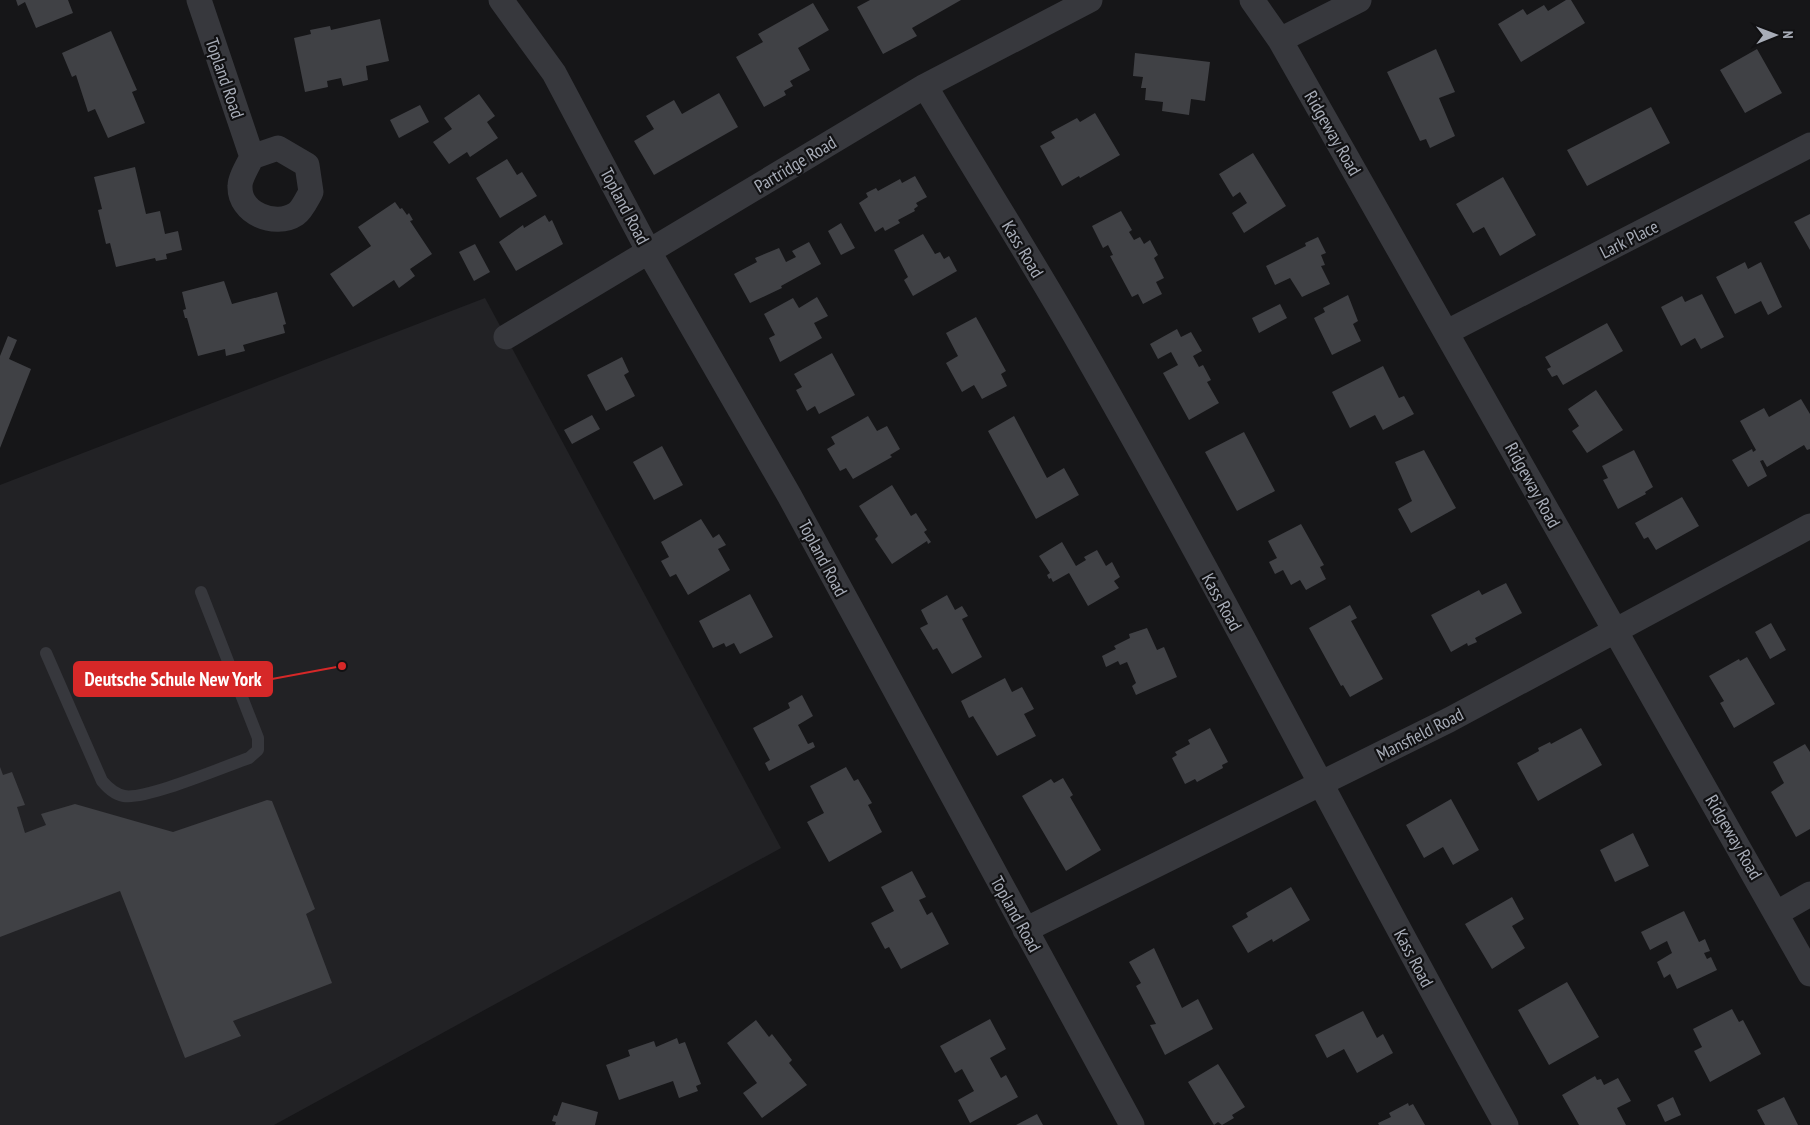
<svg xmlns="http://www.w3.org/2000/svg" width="1810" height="1125" font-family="'PT Sans Narrow',sans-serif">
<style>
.built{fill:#222225}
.building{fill:#404145}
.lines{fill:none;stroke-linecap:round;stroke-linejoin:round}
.lane{stroke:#37383d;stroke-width:12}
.street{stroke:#37383d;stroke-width:25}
.labels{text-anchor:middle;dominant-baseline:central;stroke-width:4.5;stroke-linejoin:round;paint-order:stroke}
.street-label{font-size:18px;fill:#a8adb8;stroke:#111113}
.leader{fill:none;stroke:#d62828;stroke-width:2}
.callout-dot{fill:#d62828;stroke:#111113;stroke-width:2}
.callout{fill:#d62828;stroke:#d62828;stroke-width:2}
.callout-label{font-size:19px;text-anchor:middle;font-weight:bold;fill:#fff}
</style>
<rect width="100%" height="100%" fill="#161618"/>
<path class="built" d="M 485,298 L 781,848 L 274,1125 L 0,1125 L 0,485 Z"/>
<path class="building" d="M 16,0 L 68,0 L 73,13 L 36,28 L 25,2 L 18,6 Z
M 870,0 L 961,0 L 912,28 L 917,36 L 883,54 L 857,7 Z
M 1566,0 L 1571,0 L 1585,23 L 1521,62 L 1498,24 L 1523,9 L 1527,15 L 1544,5 L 1548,11 Z
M 813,3 L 829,30 L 798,48 L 810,70 L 790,81 L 793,86 L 784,91 L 786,95 L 764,107 L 736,57 L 763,42 L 758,34 Z
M 380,19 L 389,61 L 366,66 L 368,80 L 343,86 L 341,78 L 327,81 L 328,87 L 305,92 L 294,38 L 311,34 L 310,30 L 330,26 L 331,30 Z
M 111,31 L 137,90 L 132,92 L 145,123 L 108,138 L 95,109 L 88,112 L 76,75 L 72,77 L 62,53 Z
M 1436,49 L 1455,92 L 1439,98 L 1455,136 L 1430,148 L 1426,139 L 1420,141 L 1387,72 Z
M 1757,49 L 1782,93 L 1745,113 L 1720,70 Z
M 1135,53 L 1210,62 L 1205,101 L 1191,99 L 1189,115 L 1162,111 L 1163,102 L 1145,100 L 1146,88 L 1141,88 L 1143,77 L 1133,76 Z
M 719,93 L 738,127 L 654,175 L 634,141 L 654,129 L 646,116 L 674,100 L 682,114 Z
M 479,94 L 495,116 L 487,122 L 498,138 L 470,157 L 467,152 L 449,164 L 433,142 L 452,129 L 444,118 Z
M 420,105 L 429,122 L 399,138 L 390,120 Z
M 1651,107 L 1670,143 L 1587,186 L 1567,150 Z
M 1095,113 L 1120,155 L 1080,178 L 1079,176 L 1062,186 L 1040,146 L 1055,138 L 1051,132 L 1077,118 L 1080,122 Z
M 1253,153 L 1286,206 L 1244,233 L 1232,213 L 1247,203 L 1240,192 L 1233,197 L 1219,174 Z
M 507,159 L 517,175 L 522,172 L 537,196 L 500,218 L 476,178 Z
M 135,167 L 146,214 L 160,211 L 165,234 L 178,231 L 182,250 L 166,254 L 167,259 L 156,261 L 155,258 L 116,267 L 110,243 L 106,244 L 98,210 L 102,209 L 94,177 Z
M 915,176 L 927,197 L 916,203 L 918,206 L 914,209 L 915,211 L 898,220 L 900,223 L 885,231 L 883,227 L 875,232 L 859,203 L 868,197 L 866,193 L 876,188 L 878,191 L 900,179 L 902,183 Z
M 1503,177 L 1536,235 L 1500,256 L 1484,227 L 1473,233 L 1456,204 Z
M 395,202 L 400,209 L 402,208 L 407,215 L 409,213 L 413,220 L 410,221 L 432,254 L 410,269 L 415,276 L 399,288 L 394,280 L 353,307 L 330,274 L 371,246 L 358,227 Z
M 1121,211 L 1132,230 L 1129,232 L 1134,240 L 1140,237 L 1144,244 L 1150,240 L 1158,255 L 1154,258 L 1164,278 L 1156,282 L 1162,294 L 1143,304 L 1138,294 L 1132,297 L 1110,256 L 1113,255 L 1108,245 L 1103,248 L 1092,226 Z
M 1810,214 L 1810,250 L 1794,222 Z
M 545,215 L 549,222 L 552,220 L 563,244 L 516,271 L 499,242 L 523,225 L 524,228 Z
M 841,223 L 855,248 L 841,255 L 828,231 Z
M 923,234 L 935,254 L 940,252 L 944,259 L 949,256 L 957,271 L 913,296 L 904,280 L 908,277 L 894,250 Z
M 1318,237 L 1326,253 L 1321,255 L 1325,265 L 1321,266 L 1330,284 L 1302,297 L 1290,278 L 1275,285 L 1266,266 L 1306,246 L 1305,243 Z
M 809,242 L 821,264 L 781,286 L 782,288 L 750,303 L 734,274 L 757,262 L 755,258 L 779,248 L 786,262 L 796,257 L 792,251 Z
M 475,244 L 490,272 L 474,281 L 459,252 Z
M 1745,262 L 1748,269 L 1761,262 L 1782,307 L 1768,315 L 1761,301 L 1735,314 L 1716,277 Z
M 224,281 L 232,304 L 277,292 L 286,324 L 283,325 L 285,333 L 243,345 L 245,351 L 226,356 L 225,349 L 198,356 L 187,318 L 185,318 L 183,310 L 186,309 L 182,292 Z
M 1702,294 L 1724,337 L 1701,349 L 1695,338 L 1681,346 L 1661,307 L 1682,296 L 1685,302 Z
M 1348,295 L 1358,321 L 1353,324 L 1361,341 L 1332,355 L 1314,318 L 1325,312 L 1323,308 Z
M 817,297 L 828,316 L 814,323 L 822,338 L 780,362 L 769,338 L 775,335 L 764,314 L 793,298 L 799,308 Z
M 1280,304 L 1287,318 L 1259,333 L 1252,318 Z
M 976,317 L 1006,371 L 1001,374 L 1007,386 L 982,399 L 974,385 L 962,392 L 946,363 L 958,356 L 946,333 Z
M 1607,323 L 1623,351 L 1563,385 L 1557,375 L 1552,377 L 1547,369 L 1551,367 L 1545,357 Z
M 1177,329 L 1181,337 L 1191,332 L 1202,351 L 1193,356 L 1199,367 L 1203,365 L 1211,380 L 1207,382 L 1219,403 L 1189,420 L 1163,373 L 1178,365 L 1171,352 L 1158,359 L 1150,344 Z
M 8,336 L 17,340 L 9,359 L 31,369 L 0,448 L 0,356 Z
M 832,353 L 855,395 L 819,414 L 815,406 L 807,411 L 796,390 L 802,387 L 794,374 Z
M 622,357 L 629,372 L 624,375 L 635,396 L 606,411 L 587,375 Z
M 1383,366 L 1399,398 L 1404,396 L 1414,414 L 1383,430 L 1375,415 L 1350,428 L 1332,392 Z
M 1596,390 L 1623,430 L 1587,453 L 1572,431 L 1579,426 L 1568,409 Z
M 1801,399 L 1810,414 L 1810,449 L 1807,450 L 1804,445 L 1767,467 L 1763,460 L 1760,461 L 1767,476 L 1748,487 L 1732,460 L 1752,449 L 1753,452 L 1756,450 L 1740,421 L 1764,408 L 1769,417 Z
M 592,415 L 600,429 L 572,444 L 564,430 Z
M 868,416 L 877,431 L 887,426 L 900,449 L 890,455 L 892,457 L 853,479 L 846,468 L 840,471 L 827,449 L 835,444 L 831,437 Z
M 1014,416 L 1047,478 L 1064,468 L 1079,495 L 1036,519 L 988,431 Z
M 1244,432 L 1275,491 L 1237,511 L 1205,452 Z
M 662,446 L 683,485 L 654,500 L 633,462 Z
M 1424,450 L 1456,508 L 1411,533 L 1398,509 L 1412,501 L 1395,462 Z
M 1634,450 L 1653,487 L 1645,492 L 1646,494 L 1618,509 L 1603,480 L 1608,478 L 1602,466 Z
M 892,485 L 911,516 L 916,513 L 927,530 L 924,532 L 931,542 L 928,544 L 927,541 L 892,564 L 875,539 L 878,536 L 859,506 Z
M 1682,497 L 1699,526 L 1656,550 L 1648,537 L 1644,539 L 1635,523 Z
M 701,519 L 713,538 L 719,534 L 726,545 L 718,549 L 730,570 L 688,595 L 676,574 L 670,577 L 661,561 L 669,557 L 661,542 Z
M 1301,524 L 1324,565 L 1320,567 L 1326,579 L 1306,590 L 1300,580 L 1291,585 L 1283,570 L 1275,574 L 1269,562 L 1277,558 L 1268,541 Z
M 1062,542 L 1076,566 L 1086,560 L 1084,557 L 1097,550 L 1106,566 L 1112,562 L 1120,577 L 1114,581 L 1119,588 L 1088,606 L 1069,573 L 1053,582 L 1051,578 L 1049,579 L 1047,575 L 1050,573 L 1039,556 Z
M 1506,583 L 1522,613 L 1475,638 L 1477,642 L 1468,646 L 1467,643 L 1451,652 L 1431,615 L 1479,590 L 1482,595 Z
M 750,594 L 773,637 L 740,654 L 734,643 L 726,647 L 724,643 L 713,648 L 699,621 Z
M 947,595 L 955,610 L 962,606 L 968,616 L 962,619 L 982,657 L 952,674 L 937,648 L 933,650 L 920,628 L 928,624 L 921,610 Z
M 1350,605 L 1357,618 L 1351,621 L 1383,679 L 1350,697 L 1343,685 L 1341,686 L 1309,628 Z
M 1771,623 L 1786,650 L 1770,659 L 1755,632 Z
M 1147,628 L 1157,650 L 1164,647 L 1177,677 L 1136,695 L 1132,686 L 1136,683 L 1127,662 L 1120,665 L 1118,661 L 1106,667 L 1102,656 L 1116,649 L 1114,646 L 1130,638 L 1129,634 Z
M 1747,657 L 1775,704 L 1734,728 L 1720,703 L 1724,701 L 1709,676 L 1739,659 L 1740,661 Z
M 1005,678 L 1012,692 L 1022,687 L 1034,709 L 1024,714 L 1036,736 L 997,756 L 973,716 L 969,718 L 961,701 Z
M 802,695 L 813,716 L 798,725 L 808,744 L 813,742 L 815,747 L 769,771 L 765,763 L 770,760 L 753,728 L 790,708 L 788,703 Z
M 1210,728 L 1228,762 L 1222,765 L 1223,768 L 1197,782 L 1195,779 L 1185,784 L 1172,758 L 1177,755 L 1175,752 L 1190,744 L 1188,740 Z
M 1581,728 L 1602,765 L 1538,801 L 1517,763 L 1539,751 L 1538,748 L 1550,742 L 1551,744 Z
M 1805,744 L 1810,752 L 1810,829 L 1796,837 L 1771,792 L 1784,783 L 1773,762 Z
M 0,767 L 3,775 L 12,772 L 25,805 L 17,807 L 25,833 L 46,825 L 41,814 L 75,804 L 173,832 L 267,800 L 272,801 L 315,909 L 306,914 L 332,983 L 233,1021 L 241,1036 L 185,1058 L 120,891 L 0,937 Z
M 846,767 L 854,781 L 858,779 L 872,803 L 868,805 L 882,832 L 829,862 L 807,822 L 824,813 L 810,786 Z
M 1063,778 L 1073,795 L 1070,797 L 1101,850 L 1066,871 L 1022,796 L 1051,779 L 1054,783 Z
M 1451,799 L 1479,850 L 1453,865 L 1443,847 L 1424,858 L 1406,825 Z
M 1633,833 L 1649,866 L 1615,882 L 1600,850 Z
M 912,871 L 926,897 L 919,900 L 927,915 L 932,912 L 949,944 L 901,969 L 889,947 L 885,949 L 871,923 L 894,911 L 881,887 Z
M 1291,887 L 1310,920 L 1273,942 L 1272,939 L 1248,953 L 1232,926 L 1248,917 L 1246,913 Z
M 1512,897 L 1524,919 L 1512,926 L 1525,948 L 1492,969 L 1465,924 Z
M 1684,911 L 1699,942 L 1705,939 L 1710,951 L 1704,953 L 1707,959 L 1711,957 L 1717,970 L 1677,989 L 1670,974 L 1664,978 L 1657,962 L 1672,953 L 1667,941 L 1650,950 L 1641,932 Z
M 1154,948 L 1182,1008 L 1198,999 L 1213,1029 L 1165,1055 L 1150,1025 L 1156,1024 L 1136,986 L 1141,983 L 1129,962 Z
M 1567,982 L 1599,1037 L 1549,1065 L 1518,1010 Z
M 1732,1009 L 1739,1022 L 1743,1020 L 1761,1054 L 1710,1082 L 1694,1051 L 1702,1047 L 1693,1029 Z
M 1363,1011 L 1377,1038 L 1383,1034 L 1393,1053 L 1357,1073 L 1344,1049 L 1327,1058 L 1315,1035 Z
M 990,1019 L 1006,1049 L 990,1058 L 1001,1078 L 1006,1075 L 1018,1097 L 970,1123 L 958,1100 L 974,1091 L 962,1069 L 955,1073 L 940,1046 Z
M 756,1020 L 769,1037 L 772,1034 L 792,1060 L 789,1063 L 807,1085 L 762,1118 L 743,1093 L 757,1083 L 727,1043 Z
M 677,1038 L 679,1044 L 685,1042 L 701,1084 L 696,1086 L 698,1091 L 679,1098 L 673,1081 L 619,1100 L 606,1065 L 630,1056 L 628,1050 L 654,1041 L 656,1047 Z
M 1218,1064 L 1245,1107 L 1232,1115 L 1234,1118 L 1222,1125 L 1218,1122 L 1214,1125 L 1188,1082 Z
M 1595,1076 L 1597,1080 L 1601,1079 L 1604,1085 L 1618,1078 L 1631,1101 L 1617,1108 L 1626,1125 L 1579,1125 L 1562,1095 Z
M 1673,1097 L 1681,1115 L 1665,1122 L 1657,1105 Z
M 1784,1097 L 1798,1125 L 1765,1125 L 1757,1110 Z
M 562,1102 L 598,1112 L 595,1125 L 555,1125 L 556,1122 L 552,1121 L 554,1115 L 557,1116 Z
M 1408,1103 L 1409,1106 L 1413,1104 L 1425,1125 L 1379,1125 L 1378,1123 L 1391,1117 L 1389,1113 Z
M 1037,1114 L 1043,1125 L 1016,1125 Z"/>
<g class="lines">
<path class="lane" d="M 46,653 L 102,781 C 108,788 114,794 124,796 C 146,800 223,767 249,758 L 258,750 L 258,738 L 201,592"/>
<path class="street" d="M 199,0 L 252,157
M 501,0 L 554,73 L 649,252 L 789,495 L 1132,1125
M 1252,0 L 1280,40 L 1810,974
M 1280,40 L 1359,0
M 925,86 C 979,177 1036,266 1088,358 C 1233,611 1364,871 1506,1125
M 278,148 L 307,165 L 311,192 C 307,199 302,210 296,214 C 275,228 239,213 240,186 C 240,178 248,165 252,157 Z
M 1447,332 L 1810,145
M 506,337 L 925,86 L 1090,0
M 1777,913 L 1810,894
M 1025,930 L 1449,720 L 1810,526"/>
</g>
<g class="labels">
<g class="street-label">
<text transform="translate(225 78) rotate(71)">Topland Road</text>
<text transform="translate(1333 133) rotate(60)">Ridgeway Road</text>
<text transform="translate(795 164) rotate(-31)">Partridge Road</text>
<text transform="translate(625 206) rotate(62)">Topland Road</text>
<text transform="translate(1629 239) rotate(-27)">Lark Place</text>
<text transform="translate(1023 249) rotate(59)">Kass Road</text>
<text transform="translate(1533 485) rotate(61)">Ridgeway Road</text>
<text transform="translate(823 558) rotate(62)">Topland Road</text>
<text transform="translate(1222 602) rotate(61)">Kass Road</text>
<text transform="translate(1420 734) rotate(-27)">Mansfield Road</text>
<text transform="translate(1734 837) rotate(60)">Ridgeway Road</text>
<text transform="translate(1016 914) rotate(61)">Topland Road</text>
<text transform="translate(1414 958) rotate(62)">Kass Road</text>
</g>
</g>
<path class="leader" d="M342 666L272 679"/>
<circle class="callout-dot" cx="342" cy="666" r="5"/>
<rect class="callout" x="74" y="662" width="198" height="34" rx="5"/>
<g class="callout-label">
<text x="173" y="686">Deutsche Schule New York</text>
</g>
<g transform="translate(1775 35) rotate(89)" stroke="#111113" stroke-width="4" paint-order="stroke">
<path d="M0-4L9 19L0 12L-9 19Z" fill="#a8adb8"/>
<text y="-8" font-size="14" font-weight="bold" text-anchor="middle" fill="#a8adb8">N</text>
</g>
</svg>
